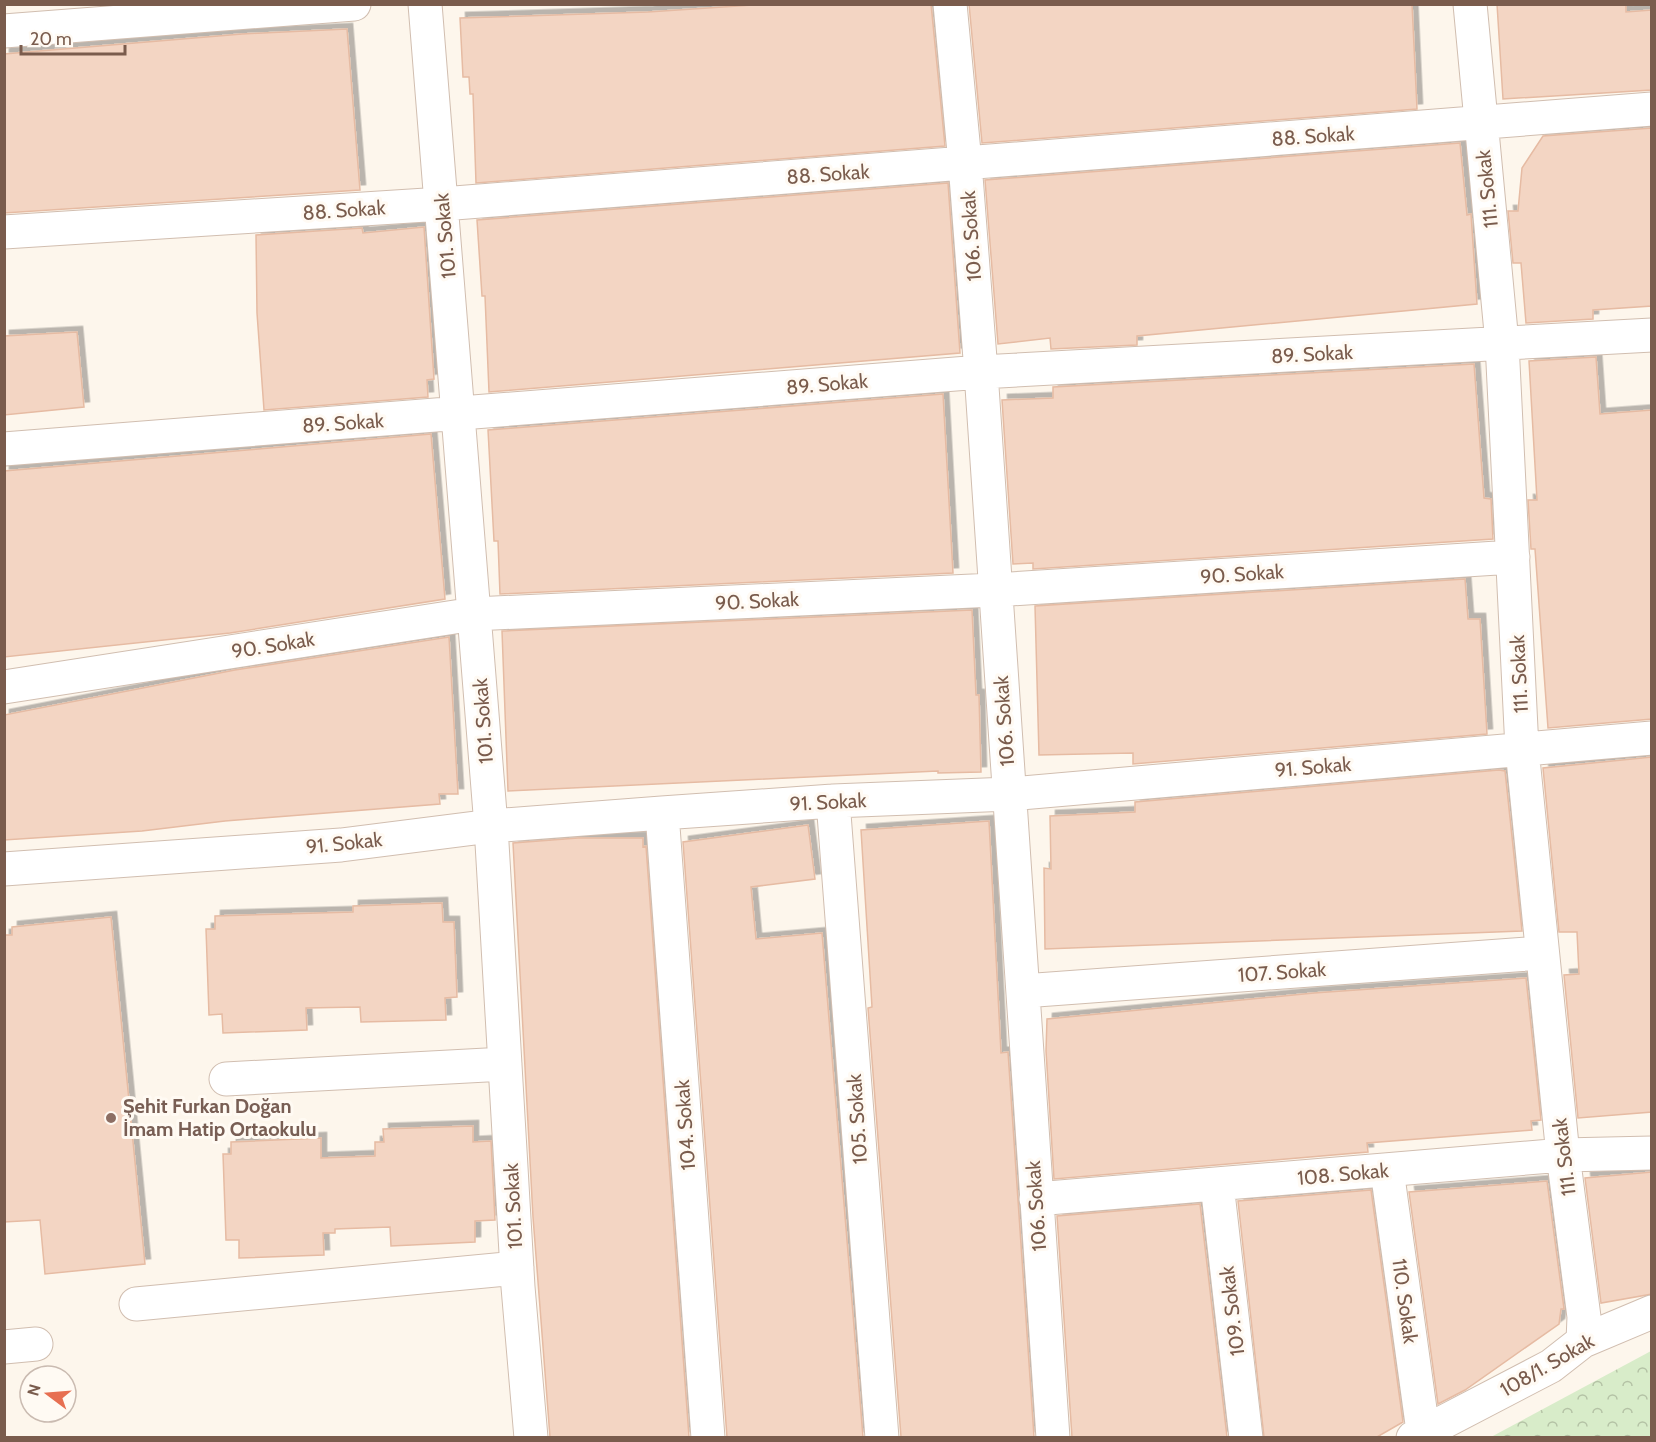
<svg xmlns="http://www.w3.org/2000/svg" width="1656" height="1442" font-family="Cabin,sans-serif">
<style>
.park{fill:url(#park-crowns)}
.building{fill:#f3d5c3;stroke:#e6bba3;stroke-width:1.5;filter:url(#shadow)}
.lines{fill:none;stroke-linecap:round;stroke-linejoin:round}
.minor-casing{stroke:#d1beb0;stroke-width:35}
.minor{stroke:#fff;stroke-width:33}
.education-dot{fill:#8d6e63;stroke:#fffaf3;stroke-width:2}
.labels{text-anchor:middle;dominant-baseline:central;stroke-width:6;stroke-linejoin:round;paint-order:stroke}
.street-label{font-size:20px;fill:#7a5c4d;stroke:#fffaf3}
.education-label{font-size:20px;font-weight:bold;fill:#785e54;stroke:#fffaf3;text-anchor:start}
</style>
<defs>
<pattern id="park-crowns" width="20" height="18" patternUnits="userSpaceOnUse" patternTransform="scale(1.5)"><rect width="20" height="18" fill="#d8ecc9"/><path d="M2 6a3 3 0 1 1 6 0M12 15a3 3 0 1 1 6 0" fill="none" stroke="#b4c2a5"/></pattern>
<filter id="shadow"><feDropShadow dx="5.5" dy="-5.5" stdDeviation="0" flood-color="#0004"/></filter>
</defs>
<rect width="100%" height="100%" fill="#fdf6ec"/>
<path class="park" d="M 1651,1351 L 1651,1437 L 1491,1437 Z"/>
<path class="building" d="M 766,4 L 931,4 L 945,146 L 476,183 L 473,94 L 470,94 L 469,77 L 463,77 L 460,18 L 648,12 Z
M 969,4 L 1412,4 L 1417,109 L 982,143 Z
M 1497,4 L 1626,4 L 1626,12 L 1652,10 L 1652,90 L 1503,99 Z
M 347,29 L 360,190 L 4,213 L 4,54 L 242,34 Z
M 1652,128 L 1652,306 L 1593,310 L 1593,319 L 1526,323 L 1521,263 L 1513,263 L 1508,211 L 1518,211 L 1522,168 L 1543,136 Z
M 1460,143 L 1467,215 L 1471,214 L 1477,304 L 1137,336 L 1137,345 L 1051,349 L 1050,338 L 998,344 L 985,180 Z
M 948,183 L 960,353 L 489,392 L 485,296 L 482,296 L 477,220 Z
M 424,227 L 434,379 L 427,380 L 428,397 L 264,410 L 257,313 L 256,235 L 362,228 L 363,233 Z
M 77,332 L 84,407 L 4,415 L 4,336 Z
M 1596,357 L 1600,414 L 1652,410 L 1652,719 L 1548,728 L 1535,549 L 1531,549 L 1528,500 L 1537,500 L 1529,361 Z
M 1474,364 L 1484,498 L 1491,499 L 1493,539 L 1033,569 L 1033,563 L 1013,564 L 1002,400 L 1053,398 L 1053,387 Z
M 943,394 L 953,573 L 500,594 L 498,541 L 494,541 L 488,430 Z
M 431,434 L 445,599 L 230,633 L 4,657 L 4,471 Z
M 1465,579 L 1468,619 L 1480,619 L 1487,734 L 1133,764 L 1133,753 L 1039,755 L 1035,606 Z
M 972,610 L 976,695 L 979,695 L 981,772 L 938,773 L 938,771 L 508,791 L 502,631 Z
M 449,637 L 458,794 L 439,794 L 440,804 L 225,821 L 142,831 L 4,840 L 4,715 L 235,670 Z
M 1652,757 L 1652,1112 L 1578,1118 L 1564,975 L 1579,974 L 1577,932 L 1559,932 L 1543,768 Z
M 1499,770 L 1505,771 L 1522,931 L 1045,949 L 1044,868 L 1051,869 L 1050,816 L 1135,812 L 1135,802 Z
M 989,821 L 1001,1053 L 1008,1052 L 1034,1437 L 901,1437 L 868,1008 L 872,1007 L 861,830 Z
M 808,825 L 815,879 L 751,887 L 756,939 L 822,933 L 863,1437 L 727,1437 L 683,842 Z
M 578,838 L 643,838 L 643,847 L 646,846 L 689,1437 L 550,1437 L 533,1217 L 513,843 Z
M 442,903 L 443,922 L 454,922 L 457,997 L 445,998 L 446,1020 L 361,1022 L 360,1007 L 306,1008 L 307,1030 L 223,1033 L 222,1014 L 209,1015 L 206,929 L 215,929 L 215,916 L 353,912 L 353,906 Z
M 111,917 L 145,1264 L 45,1274 L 40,1220 L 4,1222 L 4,935 L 12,935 L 12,927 Z
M 1526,978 L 1541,1120 L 1531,1121 L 1532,1130 L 1367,1143 L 1368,1152 L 1054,1179 L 1046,1051 L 1047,1019 L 1314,993 Z
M 473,1126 L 473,1142 L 491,1141 L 495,1220 L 475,1221 L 475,1242 L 391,1246 L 390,1227 L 335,1229 L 335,1233 L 323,1233 L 324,1255 L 239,1258 L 239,1240 L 226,1240 L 223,1154 L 231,1154 L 231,1142 L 321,1138 L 321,1158 L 375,1156 L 375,1142 L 384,1142 L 383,1129 Z
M 1652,1172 L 1652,1294 L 1601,1303 L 1585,1178 Z
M 1547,1181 L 1564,1309 L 1561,1309 L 1559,1324 L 1465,1390 L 1438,1404 L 1409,1192 Z
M 1371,1190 L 1403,1422 L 1377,1437 L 1264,1437 L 1238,1201 Z
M 1200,1204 L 1227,1437 L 1072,1437 L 1057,1216 Z"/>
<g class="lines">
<defs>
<path id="minor" d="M 425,4 L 491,826 L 518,1287 L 531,1438
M 950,4 L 965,163 L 981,372 L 1053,1438
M 1470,4 L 1502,343 L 1522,749 L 1563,1155 L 1584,1317 L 1583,1341
M 4,31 L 354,4
M 4,232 L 442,204 L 1652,109
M 4,449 L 981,372 L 1652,335
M 4,687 L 474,614 L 994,590 L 1513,557
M 833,801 L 882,1438
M 662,813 L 708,1438
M 4,869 L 341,845 L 491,826 L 662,813 L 833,801 L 1010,794 L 1652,738
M 1023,991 L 1541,953
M 226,1079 L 505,1064
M 1387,1170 L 1423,1431
M 1217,1184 L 1246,1438
M 1036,1199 L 1563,1155 L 1652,1153
M 136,1304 L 517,1268
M 4,1347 L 36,1344
M 1413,1438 L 1551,1366 L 1583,1341 L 1652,1312"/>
</defs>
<use href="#minor" class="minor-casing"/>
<use href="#minor" class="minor"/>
</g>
<circle class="education-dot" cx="111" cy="1118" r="6"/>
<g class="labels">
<g class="street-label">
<text transform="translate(1313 136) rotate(-4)">88. Sokak</text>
<text transform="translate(828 174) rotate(-4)">88. Sokak</text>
<text transform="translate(1487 189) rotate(-96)">111. Sokak</text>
<text transform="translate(344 210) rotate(-4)">88. Sokak</text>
<text transform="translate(445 236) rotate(-95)">101. Sokak</text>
<text transform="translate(971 236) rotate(-94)">106. Sokak</text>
<text transform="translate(1312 354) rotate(-3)">89. Sokak</text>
<text transform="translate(827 384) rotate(-5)">89. Sokak</text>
<text transform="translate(343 423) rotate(-4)">89. Sokak</text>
<text transform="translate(1242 574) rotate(-4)">90. Sokak</text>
<text transform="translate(757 601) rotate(-3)">90. Sokak</text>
<text transform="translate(273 645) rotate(-9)">90. Sokak</text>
<text transform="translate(1519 674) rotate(-93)">111. Sokak</text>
<text transform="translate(483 721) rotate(-94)">101. Sokak</text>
<text transform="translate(1004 721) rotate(-94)">106. Sokak</text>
<text transform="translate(1313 767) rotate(-5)">91. Sokak</text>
<text transform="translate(828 802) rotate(-3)">91. Sokak</text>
<text transform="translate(344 843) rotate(-6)">91. Sokak</text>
<text transform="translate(1282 972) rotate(-4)">107. Sokak</text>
<text transform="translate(857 1119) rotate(-94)">105. Sokak</text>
<text transform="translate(685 1125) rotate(-94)">104. Sokak</text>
<text transform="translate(1564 1157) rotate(-97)">111. Sokak</text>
<text transform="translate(1343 1174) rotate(-5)">108. Sokak</text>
<text transform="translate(513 1206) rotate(-93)">101. Sokak</text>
<text transform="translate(1036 1206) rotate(-94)">106. Sokak</text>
<text transform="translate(1405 1301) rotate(82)">110. Sokak</text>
<text transform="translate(1232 1311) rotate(-97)">109. Sokak</text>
<text transform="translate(1547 1365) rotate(-30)">108/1. Sokak</text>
</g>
<g class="education-label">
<text x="123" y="1106">Şehit Furkan Doğan<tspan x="123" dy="23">İmam Hatip Ortaokulu</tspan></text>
</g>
</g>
<rect width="1656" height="1442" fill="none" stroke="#7a5c4d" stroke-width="12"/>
<g transform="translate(48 1394) rotate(286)"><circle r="28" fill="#fffaf3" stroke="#cabbb1" stroke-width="1.5"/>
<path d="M0-4.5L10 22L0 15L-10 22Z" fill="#e76f51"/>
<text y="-9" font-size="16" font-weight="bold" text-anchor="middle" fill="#7a5c4d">N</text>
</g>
<path d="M21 45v9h104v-9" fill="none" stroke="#7a5c4d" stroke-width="3"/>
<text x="30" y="45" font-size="18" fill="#7a5c4d" stroke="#fffaf3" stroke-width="4.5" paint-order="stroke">20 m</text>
</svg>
